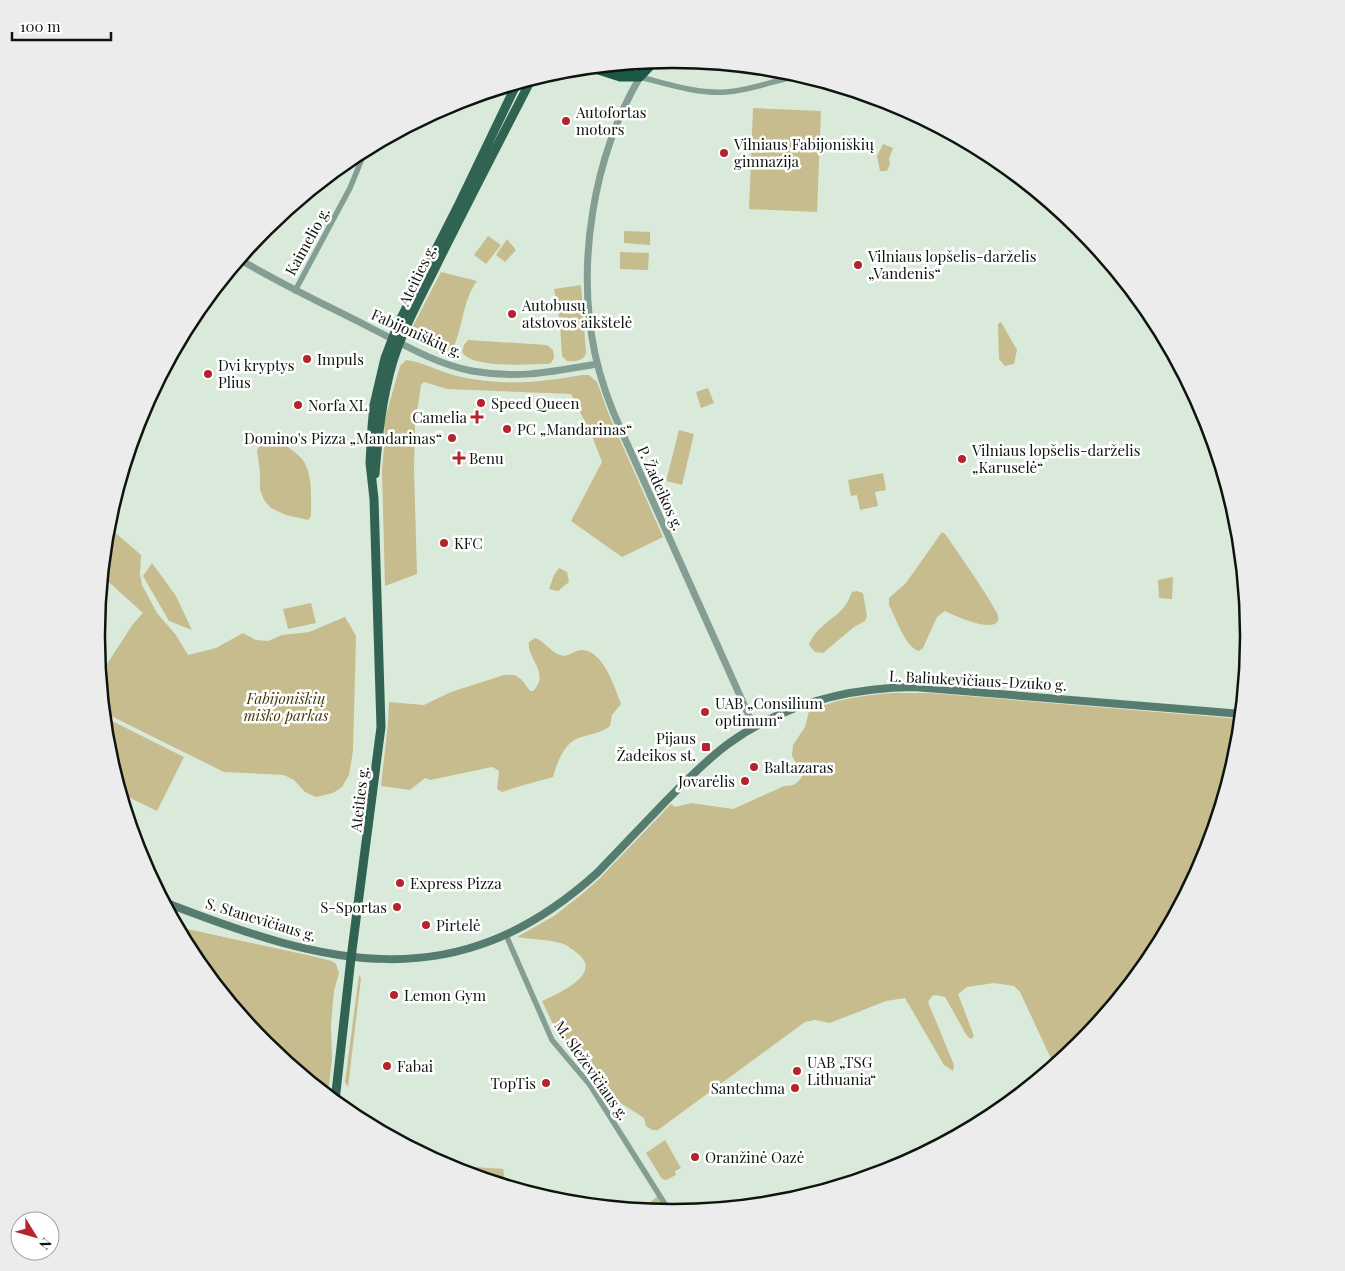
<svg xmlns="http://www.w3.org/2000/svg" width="1345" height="1271" font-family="'Playfair Display',serif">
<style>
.green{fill:#c6bc8d}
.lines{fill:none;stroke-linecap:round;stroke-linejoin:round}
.minor{stroke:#849e94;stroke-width:5.5}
.tertiary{stroke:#849e94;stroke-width:7}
.secondary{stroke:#557c6e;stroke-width:8}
.primary{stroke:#316353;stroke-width:9}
.trunk{stroke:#1c5848;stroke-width:9}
.poi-dot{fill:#b5242d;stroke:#fff;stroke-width:2}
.labels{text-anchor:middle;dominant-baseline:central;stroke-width:5;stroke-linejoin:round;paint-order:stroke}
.poi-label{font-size:15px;fill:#0e140e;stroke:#fff;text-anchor:start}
.street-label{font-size:15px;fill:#0e140e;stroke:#fff}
.park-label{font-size:15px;font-style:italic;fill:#42390d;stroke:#fff}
.rim{fill:none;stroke:#0e140e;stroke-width:2.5}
</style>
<rect width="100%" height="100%" fill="#daeada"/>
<path class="green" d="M 753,108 L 821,111 L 817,212 L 749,209 Z
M 883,144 L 893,148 L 889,159 L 890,164 L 887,171 L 880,171 L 877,156 Z
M 624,231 L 650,232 L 650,245 L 624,243 Z
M 488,236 L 501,245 L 486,264 L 474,255 Z
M 507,239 L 516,250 L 505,262 L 496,255 Z
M 620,252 L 649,253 L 648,270 L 620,269 Z
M 441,272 L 477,281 C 462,301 463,330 451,353 C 443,349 419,343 414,335 C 411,332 413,327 414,324 Z
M 581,285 L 586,353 C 584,361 575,362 567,361 L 562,356 L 560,323 L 554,289 Z
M 1001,322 L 1017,350 L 1014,364 L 1005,366 L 999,359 L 998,324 Z
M 468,340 L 547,345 L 553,350 L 554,358 L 551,363 L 548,364 C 529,364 472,369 462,352 L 464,345 Z
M 406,360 C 423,362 440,372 457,376 C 501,386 538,383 582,375 L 589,375 L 597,382 L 609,415 L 663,537 L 622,557 L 571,521 L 602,462 L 592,436 L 571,394 L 447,389 L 424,382 L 421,385 L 415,426 L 414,469 L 417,574 L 385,586 L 382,470 L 385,437 L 384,422 L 400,366 Z
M 708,388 L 714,403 L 701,408 L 696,392 Z
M 679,430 L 694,434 L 682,485 L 666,481 Z
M 268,433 C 278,441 293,449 302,459 C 313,472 311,500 311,516 L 308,520 L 286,515 L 271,508 L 264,500 L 260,489 L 260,472 L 257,450 Z
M 883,473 L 886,490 L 875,492 L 878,506 L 860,510 L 857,495 L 851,496 L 848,480 Z
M 111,529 L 141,555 L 140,574 L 142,585 L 157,613 L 176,635 L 188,655 L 216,648 L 243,633 L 256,640 L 268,641 L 282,635 L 309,632 L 345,617 L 356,636 L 353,751 L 349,775 L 342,787 L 333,793 L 316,797 L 305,792 L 294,780 L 284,775 L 224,772 L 103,712 L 101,687 C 107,679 108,674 107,664 L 133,624 L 143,613 L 102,576 L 106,530 Z
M 942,532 L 946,535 C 962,559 979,582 993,606 C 994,609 998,613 998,616 C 1002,637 952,615 945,611 L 937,617 L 923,648 L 919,651 C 905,647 896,618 889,605 L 889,598 L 906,583 Z
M 152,563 L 176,596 L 192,630 L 169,621 L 143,576 Z
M 559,568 L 567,572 L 569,582 L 558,591 L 549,589 L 554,575 Z
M 1173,577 L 1172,599 L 1159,598 L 1158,580 Z
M 857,591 L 863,593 L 867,616 L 865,621 L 854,627 L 823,653 L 815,652 L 809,645 C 815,627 834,620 845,606 C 848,602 850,596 852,592 Z
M 311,603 L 316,623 L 288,629 L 283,609 Z
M 535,638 C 545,641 550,652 560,655 C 568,658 574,650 582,650 C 603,650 615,688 621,704 L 612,715 L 610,726 C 600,734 588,734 576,739 C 563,746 557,763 553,777 L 517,787 L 502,792 L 497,789 L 499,772 L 498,770 L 492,767 L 430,780 L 425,778 L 410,790 L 381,786 L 388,723 L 389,702 L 424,705 L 451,692 L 504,675 L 515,675 L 522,680 L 530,691 L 533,691 C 551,673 526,658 529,642 Z
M 894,693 L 930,693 L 1241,719 L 1238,748 L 1205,856 L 1152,956 L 1080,1044 L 1054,1065 L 1020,992 L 1014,986 L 994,983 L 967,987 L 958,994 L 974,1036 L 971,1039 L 967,1036 L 945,997 L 936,995 L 932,996 L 928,1002 L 954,1065 L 953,1071 L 944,1065 L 905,998 L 886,1001 L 830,1023 L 815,1020 L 805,1022 L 658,1130 L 652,1130 L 646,1126 L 644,1118 L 616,1100 L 568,1044 L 552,1022 L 542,1001 C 557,994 605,974 577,953 C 573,950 568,946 564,944 C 553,940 530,939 517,937 L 554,916 L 582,894 L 598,880 L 671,804 L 675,807 L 691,803 L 733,809 L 784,786 C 794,786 797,784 803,775 L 792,756 L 793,745 L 805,727 L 809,711 C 836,699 864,695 894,693 Z
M 104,717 L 184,757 L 157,811 L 120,793 L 107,748 Z
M 178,927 L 307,955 L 332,961 L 336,964 L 339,973 L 334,991 L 331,1025 L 332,1058 L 328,1095 L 264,1043 L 193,956 Z
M 359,975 L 361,978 L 348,1087 L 345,1082 Z
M 665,1140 L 681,1168 L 675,1171 L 676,1175 L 666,1180 L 662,1179 L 646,1153 Z
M 475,1167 L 503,1169 L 506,1185 L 469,1174 Z
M 658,1196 L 667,1212 L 641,1209 Z"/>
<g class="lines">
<path class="minor" d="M 640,77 C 668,84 697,94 726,92 C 752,90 776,80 801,75
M 295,291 L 350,188 L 366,149
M 506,935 L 552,1040 L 590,1085 L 670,1212"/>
<path class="tertiary" d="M 640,77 C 593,157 576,264 595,354 C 601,381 610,406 621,430 L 754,727
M 239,259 C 281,284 324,304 367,326 C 401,343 435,364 472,371 C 519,379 551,372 597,364"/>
<path class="secondary" d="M 164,902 C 326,965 455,1001 597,873 C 620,849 643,825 666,801 C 686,781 705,761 728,744 C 783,704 846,688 914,687 L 1242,714"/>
<path class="primary" d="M 375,474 C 378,435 382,398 393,361 C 404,326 424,291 440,258 C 470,198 501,138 532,78
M 335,1101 L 351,958 L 381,727 L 374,499 L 370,463 L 372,427 L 374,405 L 385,358 L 398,324 L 459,204 L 517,83"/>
<path class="trunk" d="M 609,65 L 637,76
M 589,67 L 620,77 L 640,77 L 655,61
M 640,77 L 642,62"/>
</g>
<g class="poi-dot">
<circle cx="566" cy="121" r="5"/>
<circle cx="724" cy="153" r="5"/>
<circle cx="858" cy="265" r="5"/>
<circle cx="512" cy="314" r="5"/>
<circle cx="307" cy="359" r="5"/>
<circle cx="208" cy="374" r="5"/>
<circle cx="481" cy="403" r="5"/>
<circle cx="298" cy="405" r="5"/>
<path d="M474.5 409.5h5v5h5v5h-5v5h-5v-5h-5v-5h5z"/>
<circle cx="507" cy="429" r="5"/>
<circle cx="452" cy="438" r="5"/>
<path d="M456.5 450.5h5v5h5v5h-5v5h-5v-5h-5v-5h5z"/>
<circle cx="962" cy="459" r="5"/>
<circle cx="444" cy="543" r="5"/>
<circle cx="705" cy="712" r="5"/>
<rect x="701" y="742" width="10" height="10" rx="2.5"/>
<circle cx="754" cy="767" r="5"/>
<circle cx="745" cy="781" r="5"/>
<circle cx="400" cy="883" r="5"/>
<circle cx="397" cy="907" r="5"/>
<circle cx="426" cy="925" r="5"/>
<circle cx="394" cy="995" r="5"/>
<circle cx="387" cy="1066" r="5"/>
<circle cx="797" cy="1071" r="5"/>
<circle cx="546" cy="1083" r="5"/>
<circle cx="795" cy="1088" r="5"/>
<circle cx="695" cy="1157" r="5"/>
</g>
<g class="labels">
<g class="poi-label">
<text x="576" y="112">Autofortas<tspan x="576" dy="17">motors</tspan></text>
<text x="734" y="144">Vilniaus Fabijoniškių<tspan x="734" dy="17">gimnazija</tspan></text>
<text x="868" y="256">Vilniaus lopšelis-darželis<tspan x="868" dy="17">„Vandenis“</tspan></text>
<text x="522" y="305">Autobusų<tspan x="522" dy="17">atstovos aikštelė</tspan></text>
<text x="317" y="359">Impuls</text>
<text x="218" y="365">Dvi kryptys<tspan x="218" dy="17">Plius</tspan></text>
<text x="491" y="403">Speed Queen</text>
<text x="308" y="405">Norfa XL</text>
<text x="467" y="417" text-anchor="end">Camelia</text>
<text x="517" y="429">PC „Mandarinas“</text>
<text x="442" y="438" text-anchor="end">Domino's Pizza „Mandarinas“</text>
<text x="972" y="450">Vilniaus lopšelis-darželis<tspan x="972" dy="17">„Karuselė“</tspan></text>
<text x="469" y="458">Benu</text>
<text x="454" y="543">KFC</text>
<text x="715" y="703">UAB „Consilium<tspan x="715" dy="17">optimum“</tspan></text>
<text x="696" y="738" text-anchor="end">Pijaus<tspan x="696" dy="17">Žadeikos st.</tspan></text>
<text x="764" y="767">Baltazaras</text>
<text x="735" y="781" text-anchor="end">Jovarėlis</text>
<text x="410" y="883">Express Pizza</text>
<text x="387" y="907" text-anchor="end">S-Sportas</text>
<text x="436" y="925">Pirtelė</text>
<text x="404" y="995">Lemon Gym</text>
<text x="807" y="1062">UAB „TSG<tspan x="807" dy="17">Lithuania“</tspan></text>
<text x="397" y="1066">Fabai</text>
<text x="536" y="1083" text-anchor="end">TopTis</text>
<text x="785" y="1088" text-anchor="end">Santechma</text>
<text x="705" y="1157">Oranžinė Oazė</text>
</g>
<g class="street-label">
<text transform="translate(307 241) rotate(-61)">Kaimelio g.</text>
<text transform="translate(417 275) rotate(-64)">Ateities g.</text>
<text transform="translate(417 333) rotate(24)">Fabijoniškių g.</text>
<text transform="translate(661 488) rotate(66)">P. Žadeikos g.</text>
<text transform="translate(978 680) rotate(3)">L. Baliukevičiaus-Dzūko g.</text>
<text transform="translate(359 799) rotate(-83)">Ateities g.</text>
<text transform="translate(261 919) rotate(17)">S. Stanevičiaus g.</text>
<text transform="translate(592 1070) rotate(55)">M. Sleževičiaus g.</text>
</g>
<g class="park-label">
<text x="286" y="698">Fabijoniškių<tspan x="286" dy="17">miško parkas</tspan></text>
</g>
</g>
<path d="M0 0H1345V1271H0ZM672 68H673A567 567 0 0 1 1240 635V637A567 567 0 0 1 673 1204H672A567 567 0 0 1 105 637V635A567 567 0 0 1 672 68Z" fill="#ececec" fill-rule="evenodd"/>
<path class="rim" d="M672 68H673A567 567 0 0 1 1240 635V637A567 567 0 0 1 673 1204H672A567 567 0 0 1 105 637V635A567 567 0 0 1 672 68Z"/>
<g transform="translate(35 1236) rotate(127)"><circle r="24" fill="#ffffff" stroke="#9fa19f"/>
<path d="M0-4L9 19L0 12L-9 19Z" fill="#b5242d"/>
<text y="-8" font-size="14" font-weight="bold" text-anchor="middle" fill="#0e140e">N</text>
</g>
<path d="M12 32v8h99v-8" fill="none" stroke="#0e140e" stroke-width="2.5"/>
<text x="20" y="32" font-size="15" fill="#0e140e" stroke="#ffffff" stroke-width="4" paint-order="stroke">100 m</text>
</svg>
